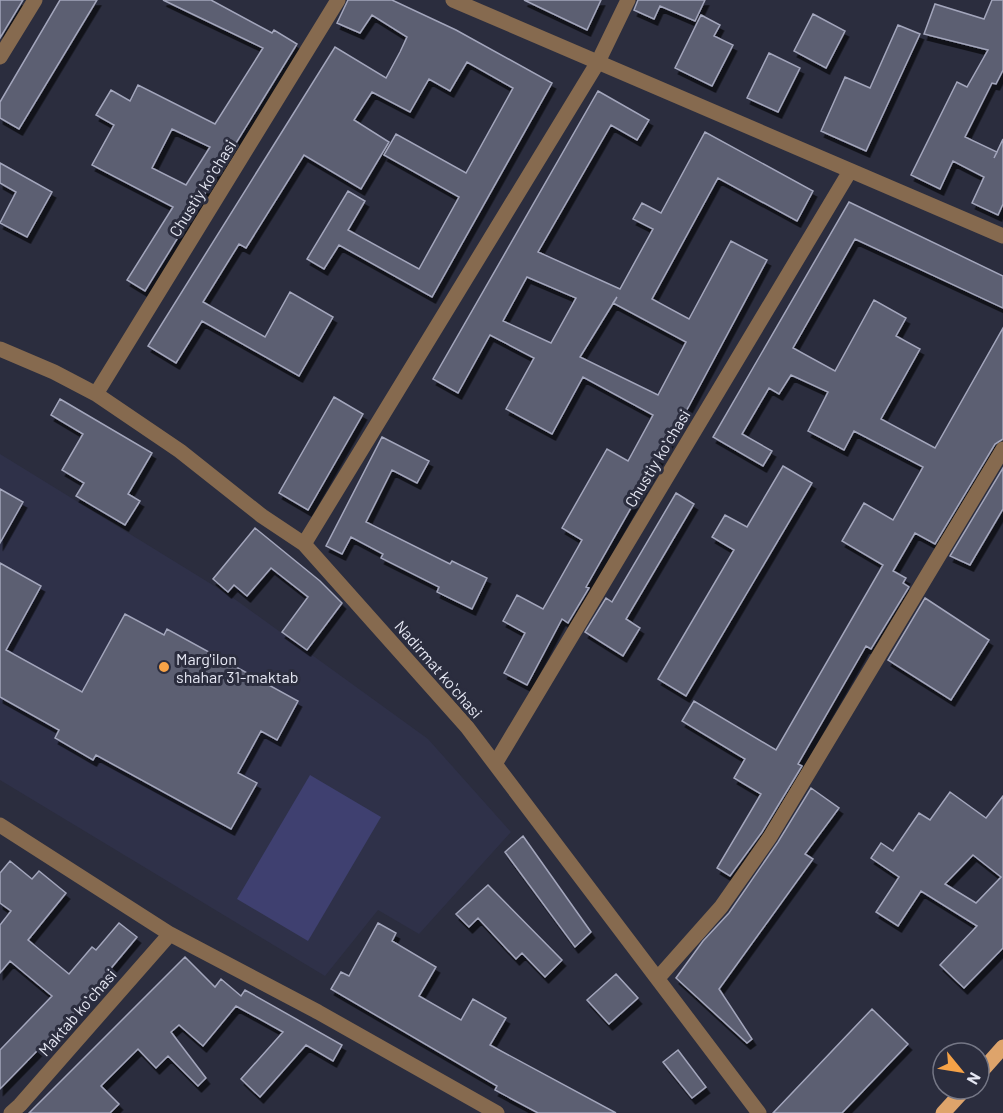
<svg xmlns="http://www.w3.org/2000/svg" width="1003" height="1113" font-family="Barlow,sans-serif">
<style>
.built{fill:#2f3149}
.green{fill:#3f4070}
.building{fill:#5c5e72;stroke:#a3a6bc;stroke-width:1.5;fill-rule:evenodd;filter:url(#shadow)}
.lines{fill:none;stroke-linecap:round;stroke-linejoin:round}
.minor{stroke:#866a4f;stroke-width:15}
.major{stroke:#dea46b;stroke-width:15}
.poi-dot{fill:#f6a247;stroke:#2b2d3e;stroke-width:2}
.labels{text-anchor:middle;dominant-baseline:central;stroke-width:6;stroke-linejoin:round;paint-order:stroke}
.street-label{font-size:16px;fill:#e5e7f3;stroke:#2b2d3e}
.poi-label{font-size:16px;fill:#e5e7f3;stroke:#2b2d3e;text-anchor:start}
</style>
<defs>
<filter id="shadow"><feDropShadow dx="3.5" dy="6" stdDeviation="0" flood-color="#0009"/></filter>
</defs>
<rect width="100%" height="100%" fill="#2b2d3e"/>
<path class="built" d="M 0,454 L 229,595 L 428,739 L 511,832 L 419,934 L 378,910 L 325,976 L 0,780 Z"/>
<path class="green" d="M 310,775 L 381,817 L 308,941 L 237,899 Z"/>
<path class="building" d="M 0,0 L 23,0 L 0,38 Z
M 60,0 L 97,0 L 19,129 L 0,118 L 0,102 Z
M 163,0 L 211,0 L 272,33 L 274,30 L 297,44 L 145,291 L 127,280 L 173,207 L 92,165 L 114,125 L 96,115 L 111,90 L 130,101 L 138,85 L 215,124 L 263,48 ZM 172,129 L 210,147 L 186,185 L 152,168 Z
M 348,0 L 392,0 L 456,30 L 552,83 L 432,297 L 339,245 L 324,269 L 307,259 L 348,191 L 365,201 L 348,230 L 419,269 L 459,197 L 384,155 L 396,134 L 466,173 L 513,88 L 467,62 L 450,91 L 429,79 L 410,112 L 372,92 L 354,120 L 389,142 L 361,189 L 304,155 L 246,248 L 239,244 L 203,302 L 265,337 L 290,292 L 333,317 L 299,376 L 202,321 L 176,363 L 148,346 L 335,47 L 386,78 L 400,52 L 407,37 L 372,15 L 360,33 L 337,23 Z
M 524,0 L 601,0 L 587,30 Z
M 638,0 L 705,0 L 695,21 L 660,6 L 654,19 L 634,10 Z
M 992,0 L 1003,0 L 1003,70 L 996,84 L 992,83 L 965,137 L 997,152 L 994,158 L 1003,139 L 1003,204 L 998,215 L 972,203 L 984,177 L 953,161 L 940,189 L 911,175 L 957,82 L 967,87 L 988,50 L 924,34 L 935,4 L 984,19 Z
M 813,14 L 845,31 L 826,68 L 794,51 Z
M 701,15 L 720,25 L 714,36 L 733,45 L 712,86 L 675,68 Z
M 898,25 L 920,34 L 866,151 L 821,131 L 845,77 L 870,88 Z
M 769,53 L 800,68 L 778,112 L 747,98 Z
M 598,91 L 649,120 L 637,140 L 611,125 L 538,252 L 620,289 L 653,229 L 633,219 L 642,203 L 661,213 L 705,132 L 813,191 L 797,221 L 718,178 L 652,299 L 689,319 L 731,241 L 767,260 L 689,406 L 586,587 L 589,588 L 568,623 L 562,619 L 527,685 L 504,673 L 525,633 L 503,621 L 517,595 L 543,609 L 582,540 L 562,528 L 607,449 L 628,461 L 653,415 L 583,377 L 552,434 L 506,409 L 534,358 L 490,335 L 458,393 L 433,379 ZM 527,277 L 576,298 L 551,343 L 503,321 ZM 617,297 L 613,303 L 686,342 L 658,395 L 580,357 Z
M 0,163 L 52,192 L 27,237 L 0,223 L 16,192 L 0,183 Z
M 849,202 L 1003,276 L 1003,308 L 855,239 L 793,348 L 835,371 L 874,300 L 906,318 L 896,336 L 920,349 L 881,419 L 935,448 L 1003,328 L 1003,439 L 995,444 L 935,544 L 915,533 L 893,571 L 906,578 L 903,583 L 909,587 L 871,649 L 866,646 L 798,764 L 802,766 L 762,832 L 730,876 L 717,868 L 761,794 L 734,778 L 745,759 L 682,721 L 694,701 L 776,750 L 883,565 L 842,541 L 864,503 L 893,520 L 923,467 L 854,431 L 844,450 L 808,431 L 828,392 L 791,375 L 779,394 L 769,388 L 742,434 L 772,451 L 763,466 L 713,437 Z
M 334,397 L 363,414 L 308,510 L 279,493 Z
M 60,399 L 152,453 L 128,494 L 140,501 L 125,525 L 76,496 L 84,483 L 62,470 L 83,434 L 51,415 Z
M 382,437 L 429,461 L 417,483 L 392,470 L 366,522 L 450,564 L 452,561 L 487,578 L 472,609 L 437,592 L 439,587 L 381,558 L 383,554 L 351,537 L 342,554 L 326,546 Z
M 783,466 L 812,483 L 686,696 L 658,679 L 734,550 L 712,537 L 725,515 L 747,527 Z
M 1003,468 L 1003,509 L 970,565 L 950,556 Z
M 0,489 L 23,502 L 0,543 Z
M 676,493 L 694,504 L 626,619 L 640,628 L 623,656 L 585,632 L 606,598 L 612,602 Z
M 255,528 L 320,581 L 342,603 L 307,650 L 282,632 L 308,597 L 271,568 L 247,596 L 234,585 L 228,592 L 213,579 Z
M 0,563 L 41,586 L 6,650 L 82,692 L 125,614 L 164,635 L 167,629 L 298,701 L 277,740 L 261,731 L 238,773 L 257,783 L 231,829 L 96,755 L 93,760 L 55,738 L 59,730 L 0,697 Z
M 925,598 L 989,640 L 951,700 L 888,660 Z
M 811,788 L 839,808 L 805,854 L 813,859 L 719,989 L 752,1039 L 747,1043 L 676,978 L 703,941 L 729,913 L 778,842 Z
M 950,792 L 986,818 L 1003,796 L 1003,948 L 964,988 L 940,965 L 977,926 L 921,891 L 898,926 L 876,912 L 899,877 L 871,858 L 881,843 L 893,851 L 919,813 L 930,820 ZM 973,855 L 1001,877 L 976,903 L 945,884 Z
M 523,836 L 591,932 L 575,947 L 505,852 Z
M 10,861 L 32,879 L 39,871 L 66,893 L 28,940 L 69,974 L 92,947 L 96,950 L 119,923 L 137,937 L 73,1014 L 0,1089 L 0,1050 L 52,996 L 10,961 L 0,973 L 0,925 L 11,911 L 0,903 L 0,873 Z
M 488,885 L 562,960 L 545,977 L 522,953 L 516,959 L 478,918 L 469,927 L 456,914 Z
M 378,923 L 396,933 L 392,941 L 436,967 L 419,996 L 461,1020 L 473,999 L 506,1018 L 490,1045 L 616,1113 L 538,1113 L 495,1090 L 497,1086 L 331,989 L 341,972 L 349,976 Z
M 185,957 L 215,987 L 221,979 L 241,996 L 245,990 L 342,1045 L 333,1061 L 306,1045 L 260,1097 L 241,1079 L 283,1032 L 236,1006 L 203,1046 L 179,1025 L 171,1032 L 206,1078 L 198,1086 L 168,1056 L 156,1068 L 138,1049 L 101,1086 L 119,1104 L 110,1113 L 29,1113 Z
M 616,974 L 638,998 L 609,1024 L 587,1000 Z
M 872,1009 L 908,1044 L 842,1113 L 773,1113 Z
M 678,1050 L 706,1087 L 692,1098 L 663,1062 Z"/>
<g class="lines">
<path class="minor" d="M 453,0 L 1003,236
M 0,57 L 35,0
M 0,349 L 54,372 L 96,394 L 180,451 L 262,516 L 304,544 L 467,727 L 759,1113
M 96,394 L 338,0
M 304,544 L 598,62 L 628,0
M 495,764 L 850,171
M 0,825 L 170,934 L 318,1012 L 497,1113
M 658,978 L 721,907 L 770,837 L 1003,449
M 11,1113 L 20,1105 L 170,934"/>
<path class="major" d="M 979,1074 L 1003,1047
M 943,1113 L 965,1089"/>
</g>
<circle class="poi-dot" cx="164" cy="667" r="6"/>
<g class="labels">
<g class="street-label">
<text transform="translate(202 188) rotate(-58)">Chustiy koʻchasi</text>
<text transform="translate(657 458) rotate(-59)">Chustiy koʻchasi</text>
<text transform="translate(439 669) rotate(49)">Nadirmat koʻchasi</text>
<text transform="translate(77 1012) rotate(-49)">Maktab koʻchasi</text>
</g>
<g class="poi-label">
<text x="176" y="658">Marg'ilon<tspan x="176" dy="18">shahar 31-maktab</tspan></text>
</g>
</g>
<g transform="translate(961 1071) rotate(120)"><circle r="28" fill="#2b2d3e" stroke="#757786" stroke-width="1.5"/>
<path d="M0-4.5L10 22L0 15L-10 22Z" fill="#f6a247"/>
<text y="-9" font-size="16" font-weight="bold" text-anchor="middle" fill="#e5e7f3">N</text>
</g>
</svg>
